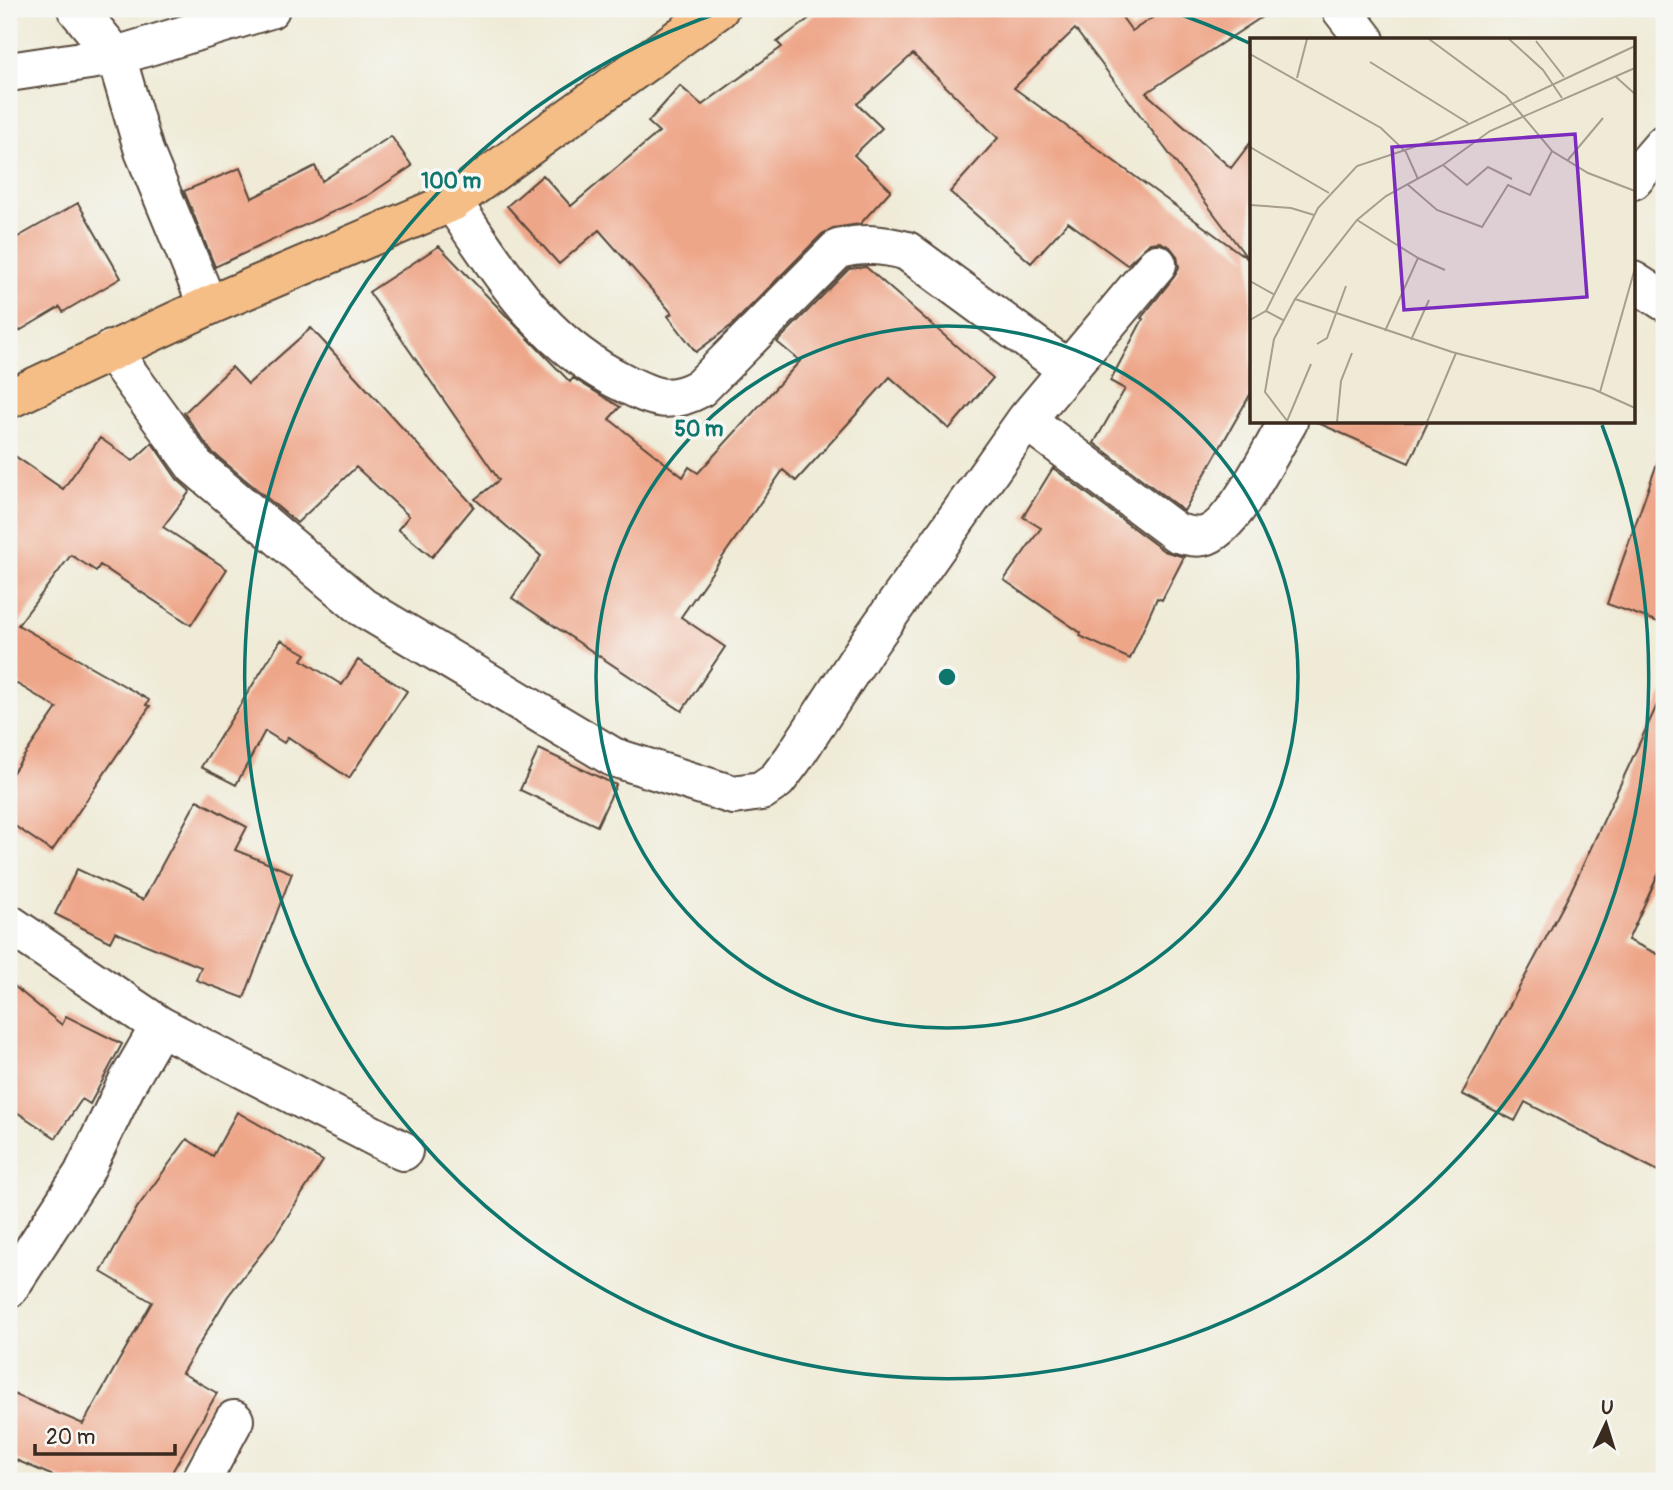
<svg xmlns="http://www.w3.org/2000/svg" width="1673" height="1490" font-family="Pangolin,sans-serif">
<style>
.building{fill:#eea689;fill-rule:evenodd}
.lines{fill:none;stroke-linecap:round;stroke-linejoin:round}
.minor-casing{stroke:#56473a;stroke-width:42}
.major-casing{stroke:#56473a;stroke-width:42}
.minor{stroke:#fff;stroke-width:38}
.major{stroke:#f6be87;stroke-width:38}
.ring{fill:none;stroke:#0f766e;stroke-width:3.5}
.inset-road{fill:none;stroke:#a79e8d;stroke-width:2}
.view{fill:#7b2cbf;fill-opacity:0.15;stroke:#7b2cbf;stroke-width:3.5}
.inset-edge{fill:none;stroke:#3b2a1e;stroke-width:3.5}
.centre{fill:#0f766e;stroke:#f6f6f2;stroke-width:3.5}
.ring-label{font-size:21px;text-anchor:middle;font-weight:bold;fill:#0f766e;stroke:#f6f6f2;stroke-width:7;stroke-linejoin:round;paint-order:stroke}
</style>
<rect width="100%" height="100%" fill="#f6f6f2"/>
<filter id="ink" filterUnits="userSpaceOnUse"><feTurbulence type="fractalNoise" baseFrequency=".0143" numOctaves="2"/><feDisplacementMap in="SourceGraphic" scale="14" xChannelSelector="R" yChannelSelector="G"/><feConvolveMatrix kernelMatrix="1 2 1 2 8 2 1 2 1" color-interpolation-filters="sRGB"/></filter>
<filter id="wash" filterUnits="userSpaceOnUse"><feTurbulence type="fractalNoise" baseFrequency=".00686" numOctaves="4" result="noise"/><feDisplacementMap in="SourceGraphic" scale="28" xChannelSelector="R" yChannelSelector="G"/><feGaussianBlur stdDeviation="1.57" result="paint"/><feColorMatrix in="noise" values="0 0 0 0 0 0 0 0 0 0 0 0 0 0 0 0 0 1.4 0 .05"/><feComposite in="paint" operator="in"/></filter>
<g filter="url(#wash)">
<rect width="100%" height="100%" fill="#efebd7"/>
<g id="blocks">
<path class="building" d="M 822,9 L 1116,9 L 1132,31 L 1166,9 L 1274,9 L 1146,93 L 1231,168 L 1251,142 L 1251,393 L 1184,511 L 1094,443 L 1125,389 L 1110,381 L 1143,319 L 1141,318 L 1174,277 L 1179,267 L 1177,256 L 1170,247 L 1160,242 L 1150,243 L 1127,265 L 1068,222 L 1031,263 L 950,192 L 998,138 L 913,54 L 857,104 L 882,128 L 854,155 L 891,190 L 860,224 L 833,228 L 822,234 L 732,325 L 696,352 L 668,316 L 672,313 L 599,230 L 559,264 L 507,206 L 543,175 L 571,206 L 659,132 L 648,122 L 680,86 L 702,105 L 782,47 L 777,42 ZM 1075,29 L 1131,103 L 1248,259 L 1014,88 Z
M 391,136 L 412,166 L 367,196 L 215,267 L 184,191 L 240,168 L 252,198 L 315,166 L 322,181 Z
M 78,203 L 121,278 L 63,312 L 60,307 L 9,337 L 9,242 Z
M 439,246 L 570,382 L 573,378 L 620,407 L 609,419 L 683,477 L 689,467 L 698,473 L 800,361 L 777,342 L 849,269 L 866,267 L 993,378 L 949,429 L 890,377 L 796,481 L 783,470 L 681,617 L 725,647 L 682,711 L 512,598 L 541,556 L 475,499 L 499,480 L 369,292 Z
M 311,328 L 474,506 L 432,557 L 398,529 L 409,516 L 356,467 L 297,523 L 211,451 L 184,413 L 232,367 L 248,384 Z
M 1316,422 L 1428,422 L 1409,463 Z
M 100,438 L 133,461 L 152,443 L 177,479 L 190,491 L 163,527 L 227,569 L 191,625 L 100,565 L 96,571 L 71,555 L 18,625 L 149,700 L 146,705 L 150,706 L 52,851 L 9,822 L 9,778 L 57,708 L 9,679 L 9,452 L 63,489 Z
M 1659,458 L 1664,459 L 1664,624 L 1607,604 Z
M 1053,468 L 1164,551 L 1184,557 L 1162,600 L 1157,598 L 1130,659 L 1080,636 L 1081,633 L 1004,580 L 1041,528 L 1023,517 Z
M 281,640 L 306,654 L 302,660 L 342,685 L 358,660 L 407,691 L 349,778 L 288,737 L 284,743 L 265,731 L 236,785 L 201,767 Z
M 1664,690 L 1664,862 L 1628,940 L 1664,957 L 1664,1174 L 1525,1102 L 1515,1121 L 1462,1094 L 1570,893 Z
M 539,749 L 616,785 L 597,826 L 520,790 Z
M 197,800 L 247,827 L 235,850 L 292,873 L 244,998 L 196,980 L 201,967 L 115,932 L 110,942 L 55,914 L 77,869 L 143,900 Z
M 9,982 L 62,1025 L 66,1016 L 122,1044 L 90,1104 L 82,1099 L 56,1138 L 9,1107 Z
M 237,1112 L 323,1161 L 275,1236 L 228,1296 L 182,1373 L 217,1393 L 167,1481 L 65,1481 L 9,1457 L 9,1392 L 83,1424 L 152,1302 L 101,1272 L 137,1208 L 187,1139 L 213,1156 Z"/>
</g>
</g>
<g filter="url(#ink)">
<use href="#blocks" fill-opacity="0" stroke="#56473a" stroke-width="2"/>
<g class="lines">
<defs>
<path id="minor" d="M 77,9 L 116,56 L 144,151 L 208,306
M 1341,9 L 1365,40
M 9,72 L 116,56 L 270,9
M 1633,180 L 1664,144
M 452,202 C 504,276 540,342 624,383 C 654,398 669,405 700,388 L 838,249 C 863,243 882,244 907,251 L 1066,368
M 1633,281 L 1664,301
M 111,350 L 195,466 L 362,607 L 613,757 L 733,795 L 761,791 L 777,780 L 793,759 L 867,646 L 1026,420 L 1177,533 C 1186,535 1195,538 1204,536 C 1234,529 1272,448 1288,422
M 1026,420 L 1157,264
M 9,924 L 160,1026 L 127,1083 L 83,1174 L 9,1288
M 160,1026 L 403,1151
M 201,1481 L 234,1420"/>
<path id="major" d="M 9,399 L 208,306 L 452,202 L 719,9"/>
</defs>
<use href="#minor" class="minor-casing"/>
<use href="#major" class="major-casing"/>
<use href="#minor" class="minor"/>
<use href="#major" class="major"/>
</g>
</g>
<g class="ring">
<circle cx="947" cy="677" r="351"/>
<path d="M1164 9A702 702 0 0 1 1249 43M1602 425A702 702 0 1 1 730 9"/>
</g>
<g transform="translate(1250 38)">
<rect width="385" height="385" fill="#efebd7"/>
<path class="inset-road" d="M 179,1 L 256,58 L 302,113 L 338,135 L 385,153M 259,1 L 293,32 L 312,60M 286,3 L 314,39M 0,16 L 131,90 L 156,114 L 168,141M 120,24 L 218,85M 366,39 L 385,56M 47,40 L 57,1M 0,109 L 79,155M 317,123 L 353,80M 193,127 L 217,147 L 238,129 L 262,141M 157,146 L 187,172 L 232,189 L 258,147 L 280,157 L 302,113M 0,167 L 41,170 L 64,177M 107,182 L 168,220 L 135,293M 168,220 L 195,232M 0,243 L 25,257M 45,261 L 202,314 L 343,351 L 385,370M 16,273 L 68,170 L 107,128 L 185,102 L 385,8M 0,282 L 16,273 L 33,282M 161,302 L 179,262M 67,306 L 77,300 L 96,248M 350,354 L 385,230M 37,383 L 61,326M 38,384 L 15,354 L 24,301 L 45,261 L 107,182 L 136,158 L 193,127 L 240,93 L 385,30M 87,384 L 91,343 L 102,315M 177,384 L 206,315"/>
<path class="view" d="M 325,96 L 337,259 L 154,272 L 142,109 Z"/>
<rect width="385" height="385" class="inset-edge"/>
</g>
<circle cx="947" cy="677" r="10" class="centre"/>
<g class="ring-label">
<text x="451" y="188">100 m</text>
<text x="699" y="436">50 m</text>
</g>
<rect width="1673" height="1490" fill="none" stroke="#f6f6f2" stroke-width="35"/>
<g transform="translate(1606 1424) rotate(4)" stroke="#f6f6f2" stroke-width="5" paint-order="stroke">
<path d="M0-5L12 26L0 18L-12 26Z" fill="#3b2a1e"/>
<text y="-10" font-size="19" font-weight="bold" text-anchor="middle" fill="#3b2a1e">U</text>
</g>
<path d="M35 1444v10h140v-10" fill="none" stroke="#3b2a1e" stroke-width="3.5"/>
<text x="46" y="1444" font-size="21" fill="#3b2a1e" stroke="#f6f6f2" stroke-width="5" paint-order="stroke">20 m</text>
</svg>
